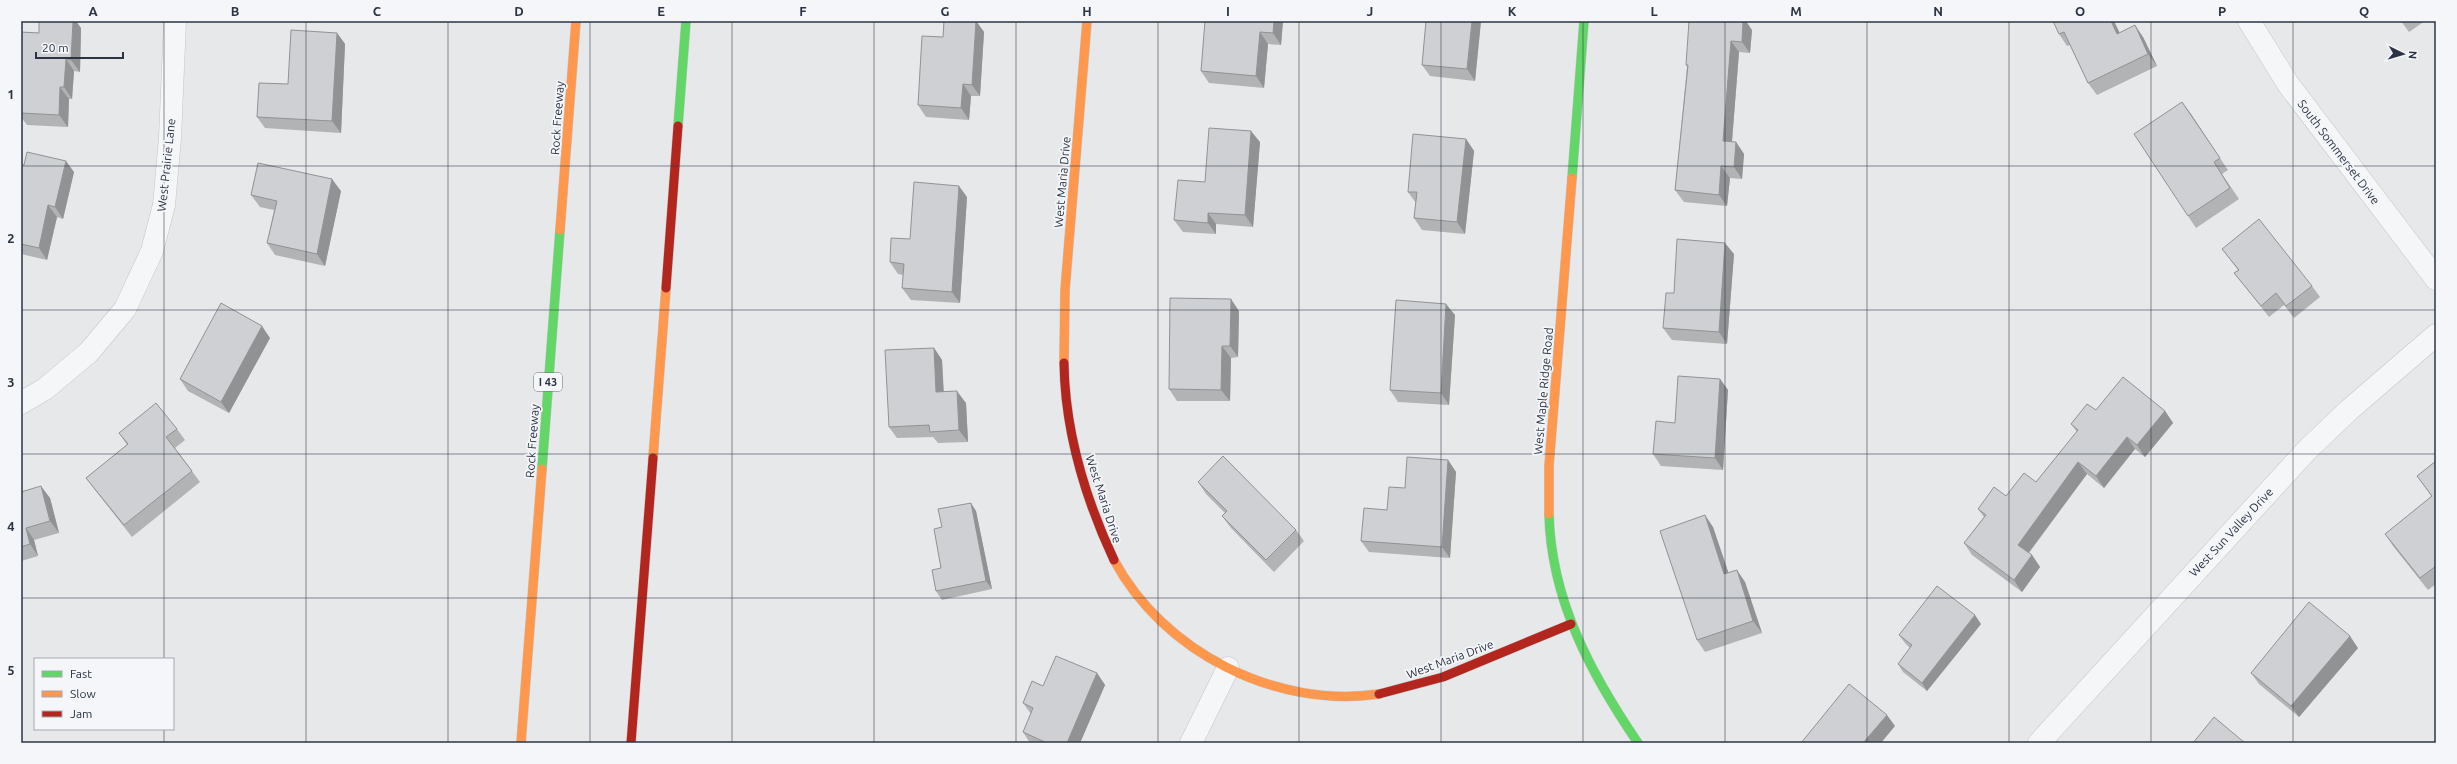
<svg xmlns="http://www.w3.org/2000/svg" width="2457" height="764" font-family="Ubuntu,sans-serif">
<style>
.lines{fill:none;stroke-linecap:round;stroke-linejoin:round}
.street-casing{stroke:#c4c6c8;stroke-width:23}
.fast-casing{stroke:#c4c6c8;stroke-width:10}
.slow-casing{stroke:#c4c6c8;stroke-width:10}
.jam-casing{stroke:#c4c6c8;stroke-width:10}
.street{stroke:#f5f6f7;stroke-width:22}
.fast{stroke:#63d668;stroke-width:9}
.slow{stroke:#ff974d;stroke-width:9}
.jam{stroke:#b3261e;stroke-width:9}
.wall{fill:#b1b3b5}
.shaded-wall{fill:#909294}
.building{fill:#ced0d3;stroke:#909294}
.grid{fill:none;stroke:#2b3445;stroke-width:1;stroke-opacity:0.55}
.labels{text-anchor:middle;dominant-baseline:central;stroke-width:3.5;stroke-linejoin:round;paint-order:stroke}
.shield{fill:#f4f6f9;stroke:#676e7b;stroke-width:1}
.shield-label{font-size:11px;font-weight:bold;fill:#2b3445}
.street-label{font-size:12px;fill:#2b3445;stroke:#f4f6f9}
.neatline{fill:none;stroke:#2b3445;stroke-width:1.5}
.grid-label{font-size:13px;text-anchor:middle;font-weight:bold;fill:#2b3445}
</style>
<rect width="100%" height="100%" fill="#e6e8ea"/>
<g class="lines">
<defs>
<path id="street" d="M 2249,21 L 2288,84 L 2436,279
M 21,403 L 45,389 L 89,352 L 125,309 L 152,251 L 164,205 L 170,138 L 175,21
M 1191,743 L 1228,668
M 2039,743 L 2307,450 L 2349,410 L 2436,335"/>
<path id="fast" d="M 678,126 L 686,21
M 1572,178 L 1584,21
M 542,469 L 560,230
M 1549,514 C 1551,600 1591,674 1638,743"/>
<path id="slow" d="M 560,230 L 576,21
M 1064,363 L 1065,290 L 1087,21
M 653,458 L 666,288
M 1549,514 L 1549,466 L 1572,178
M 1114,560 C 1163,652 1276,709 1379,694
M 521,743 L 542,469"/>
<path id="jam" d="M 666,288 L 678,126
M 1064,363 C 1065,432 1085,498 1114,560
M 1379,694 L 1443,677 L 1571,624
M 631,743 L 653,458"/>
</defs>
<use href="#street" class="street-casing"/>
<use href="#fast" class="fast-casing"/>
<use href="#slow" class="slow-casing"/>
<use href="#jam" class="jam-casing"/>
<use href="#street" class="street"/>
<use href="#fast" class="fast"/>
<use href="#slow" class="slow"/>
<use href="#jam" class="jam"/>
</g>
<path class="wall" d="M 944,21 L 976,21 L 984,32 L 980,96 L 971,96 L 969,120 L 926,117 L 918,105 L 943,37 Z
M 1205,21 L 1283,21 L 1281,45 L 1268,44 L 1264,88 L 1209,83 L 1201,71 Z
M 1426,21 L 1481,21 L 1475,81 L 1430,76 L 1422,65 Z
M 2053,21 L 2143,37 L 2157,66 L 2097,95 L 2088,83 L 2070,45 L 2067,46 L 2059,34 Z
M 2401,21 L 2425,21 L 2409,32 Z
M 81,28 L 80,72 L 74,71 L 72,99 L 69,99 L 68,127 L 27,125 L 21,117 L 21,32 L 39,33 Z
M 1752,30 L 1750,53 L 1739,52 L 1732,142 L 1736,142 L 1744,154 L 1742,179 L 1730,178 L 1727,206 L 1684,202 L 1675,190 L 1687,67 L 1686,65 Z
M 337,33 L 345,44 L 341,133 L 265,128 L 257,117 Z
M 2182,102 L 2228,170 L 2222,174 L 2239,199 L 2196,228 L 2188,216 Z
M 1466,139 L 1474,151 L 1465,234 L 1422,230 L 1414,218 L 1416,203 L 1408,192 Z
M 1260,142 L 1253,227 L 1216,224 L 1216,234 L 1183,232 L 1174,220 L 1205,182 Z
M 21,164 L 74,172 L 63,219 L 57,217 L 47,260 L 21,254 Z
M 341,191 L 325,266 L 275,255 L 267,243 L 274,210 L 260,207 L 251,195 Z
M 967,197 L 960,303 L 911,300 L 902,288 L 903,275 L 898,274 L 890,262 L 910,239 Z
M 2222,249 L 2312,286 L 2320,297 L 2294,318 L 2284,305 L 2269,317 L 2243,284 L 2234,273 L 2238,270 Z
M 1734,254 L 1727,344 L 1672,340 L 1663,328 L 1674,293 Z
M 1239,311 L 1238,357 L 1231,358 L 1230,401 L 1177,401 L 1169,389 Z
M 1455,315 L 1449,405 L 1398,402 L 1390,390 Z
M 270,338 L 229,413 L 188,391 L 180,379 Z
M 934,348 L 942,360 L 944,392 L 966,403 L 968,442 L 938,443 L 933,437 L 897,438 L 889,427 Z
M 1720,379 L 1728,390 L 1723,470 L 1661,466 L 1653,454 L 1675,423 Z
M 2096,410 L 2165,411 L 2173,423 L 2145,457 L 2135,449 L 2104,488 L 2087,474 L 2029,553 L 2032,555 L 2040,567 L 2022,592 L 1972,555 L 1964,543 L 1984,517 L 1978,509 L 2036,482 L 2077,432 L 2071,424 Z
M 177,429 L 185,440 L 175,448 L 192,471 L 200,482 L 132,537 L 95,490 L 86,478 L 127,445 L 119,433 Z
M 1448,460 L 1456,472 L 1450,558 L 1369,552 L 1361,541 L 1387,510 L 1405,488 Z
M 2436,461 L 2436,584 L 2428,590 L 2393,546 L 2385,534 L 2432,497 L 2417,476 Z
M 1198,482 L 1296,530 L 1304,541 L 1274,572 L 1231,528 L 1222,516 L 1225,513 L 1206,494 Z
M 21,492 L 50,498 L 59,533 L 34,540 L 38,556 L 21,561 Z
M 976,511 L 992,589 L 942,600 L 936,591 L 941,568 L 942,527 Z
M 1713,527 L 1728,573 L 1745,582 L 1762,633 L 1705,652 L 1697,640 Z
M 1981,624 L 1927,691 L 1903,672 L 1898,664 L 1910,648 L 1905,643 L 1899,635 Z
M 2358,648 L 2299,717 L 2259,684 L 2251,673 Z
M 1097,673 L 1105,685 L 1080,743 L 1030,743 L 1023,732 L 1031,714 L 1023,703 L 1043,686 Z"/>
<path class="shaded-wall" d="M 73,21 L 76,21 L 81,28 L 80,72 L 71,60 Z
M 976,21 L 984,32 L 980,96 L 972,85 Z
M 1274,21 L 1283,21 L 1281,45 L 1273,33 Z
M 1472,21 L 1481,21 L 1475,81 L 1467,69 Z
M 1743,21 L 1746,21 L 1752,30 L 1750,53 L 1742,42 Z
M 2111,21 L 2114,21 L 2126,46 L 2117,34 Z
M 2135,25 L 2143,37 L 2157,66 L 2148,54 Z
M 1260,32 L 1268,44 L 1264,88 L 1256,76 Z
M 337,33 L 345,44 L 341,133 L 332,121 Z
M 1731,41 L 1739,52 L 1731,153 L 1723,141 Z
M 66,59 L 74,71 L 72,99 L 64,87 Z
M 963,84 L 971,96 L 969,120 L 961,108 Z
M 60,87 L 69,99 L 68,127 L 59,115 Z
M 2182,102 L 2191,114 L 2228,170 L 2220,158 Z
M 1251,131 L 1260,142 L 1253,227 L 1245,215 Z
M 1466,139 L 1474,151 L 1465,234 L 1457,222 Z
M 1736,142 L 1744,154 L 1742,179 L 1734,167 Z
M 66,161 L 74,172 L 63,219 L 55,207 Z
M 1721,166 L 1730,178 L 1727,206 L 1719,195 Z
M 332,179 L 341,191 L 325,266 L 317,254 Z
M 959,186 L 967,197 L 960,303 L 952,292 Z
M 48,205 L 57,217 L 47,260 L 39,248 Z
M 1208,213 L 1216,224 L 1216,234 L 1208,223 Z
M 1725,243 L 1734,254 L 1727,344 L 1719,332 Z
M 1231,299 L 1239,311 L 1238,357 L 1230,346 Z
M 1446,304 L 1455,315 L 1449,405 L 1441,393 Z
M 262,326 L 270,338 L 229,413 L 221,402 Z
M 1222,346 L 1231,358 L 1230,401 L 1221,390 Z
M 934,348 L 942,360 L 944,404 L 936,392 Z
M 1720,379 L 1728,390 L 1723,470 L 1715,458 Z
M 957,391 L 966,403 L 968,442 L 959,430 Z
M 2165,411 L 2173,423 L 2145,457 L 2137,445 Z
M 2127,437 L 2135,449 L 2104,488 L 2096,476 Z
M 1448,460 L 1456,472 L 1450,558 L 1442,547 Z
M 2078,462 L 2087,474 L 2026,556 L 2018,545 Z
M 41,486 L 50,498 L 59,533 L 50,521 Z
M 971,503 L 976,511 L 992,589 L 986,581 Z
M 1705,515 L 1713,527 L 1733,586 L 1724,574 Z
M 26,528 L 34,540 L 38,556 L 30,544 Z
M 2032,555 L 2040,567 L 2022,592 L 2014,580 Z
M 1737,570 L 1745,582 L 1762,633 L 1753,621 Z
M 1975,615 L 1981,624 L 1927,691 L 1922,683 Z
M 2350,636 L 2358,648 L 2299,717 L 2291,706 Z
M 1097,673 L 1105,685 L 1080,743 L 1067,743 Z
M 1887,715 L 1895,726 L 1881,743 L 1863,743 Z"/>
<path class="building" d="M 39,21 L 73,21 L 71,60 L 66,59 L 64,87 L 60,87 L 59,115 L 21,113 L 21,32 L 39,33 Z
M 944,21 L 976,21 L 972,85 L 963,84 L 961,108 L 918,105 L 922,36 L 943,37 Z
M 1205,21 L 1274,21 L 1273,33 L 1260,32 L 1256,76 L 1201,71 Z
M 1426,21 L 1472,21 L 1467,69 L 1422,65 Z
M 1689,21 L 1743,21 L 1742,42 L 1731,41 L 1723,141 L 1736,142 L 1734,167 L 1721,166 L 1719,195 L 1675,190 L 1688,65 L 1686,65 Z
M 2053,21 L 2111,21 L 2117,34 L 2135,25 L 2148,54 L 2088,83 L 2064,32 L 2059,34 Z
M 291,30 L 337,33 L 332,121 L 257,117 L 259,83 L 288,84 Z
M 2182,102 L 2220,158 L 2214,162 L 2230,188 L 2188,216 L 2134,134 Z
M 1209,128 L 1251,131 L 1245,215 L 1208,213 L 1208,223 L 1174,220 L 1178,180 L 1205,182 Z
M 1413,134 L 1466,139 L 1457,222 L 1414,218 L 1417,192 L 1408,192 Z
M 27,152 L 66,161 L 55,207 L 48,205 L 39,248 L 21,244 L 21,164 L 24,165 Z
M 258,163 L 332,179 L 317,254 L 267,243 L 277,201 L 251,195 Z
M 914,182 L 959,186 L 952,292 L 902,288 L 904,264 L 890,262 L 891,238 L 910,239 Z
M 2259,219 L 2312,286 L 2286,306 L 2276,293 L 2261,306 L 2234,273 L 2239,270 L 2222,249 Z
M 1677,239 L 1725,243 L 1719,332 L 1663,328 L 1666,293 L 1674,293 Z
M 1170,298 L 1231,299 L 1230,346 L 1222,346 L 1221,390 L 1169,389 Z
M 1396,300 L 1446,304 L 1441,393 L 1390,390 Z
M 221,303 L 262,326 L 221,402 L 180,379 Z
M 934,348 L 936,392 L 957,391 L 959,430 L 930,432 L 929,425 L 889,427 L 885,350 Z
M 1678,376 L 1720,379 L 1715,458 L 1653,454 L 1656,421 L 1675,423 Z
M 2123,377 L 2165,411 L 2137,445 L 2127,437 L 2096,476 L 2078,462 L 2018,545 L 2032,555 L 2014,580 L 1964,543 L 1986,515 L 1978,509 L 1994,487 L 2006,496 L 2024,473 L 2036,482 L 2078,430 L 2071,424 L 2087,404 L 2096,410 Z
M 156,403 L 177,429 L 166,437 L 192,471 L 124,525 L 86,478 L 128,444 L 119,433 Z
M 1223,456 L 1296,530 L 1266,560 L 1222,516 L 1227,511 L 1198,482 Z
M 1407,457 L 1448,460 L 1442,547 L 1361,541 L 1364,508 L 1387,510 L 1389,487 L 1405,488 Z
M 2436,461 L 2436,566 L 2420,578 L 2385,534 L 2432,496 L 2417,476 Z
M 41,486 L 50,521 L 26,528 L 30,544 L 21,547 L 21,492 Z
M 971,503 L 986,581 L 936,591 L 932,570 L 941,568 L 934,529 L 942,527 L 938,509 Z
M 1705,515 L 1724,574 L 1737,570 L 1753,621 L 1697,640 L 1660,531 Z
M 1937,586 L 1975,615 L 1922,683 L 1898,664 L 1912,645 L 1899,635 Z
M 2309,602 L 2350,636 L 2291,706 L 2251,673 Z
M 1056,656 L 1097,673 L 1067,743 L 1047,743 L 1023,732 L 1033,708 L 1023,703 L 1032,681 L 1043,686 Z
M 1849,684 L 1887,715 L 1863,743 L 1801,743 Z
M 2214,717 L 2245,743 L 2193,743 Z"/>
<path class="grid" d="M 164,21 L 164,659M 306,21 L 306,743M 448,21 L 448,743M 590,21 L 590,743M 732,21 L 732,743M 874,21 L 874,743M 1016,21 L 1016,743M 1158,21 L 1158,743M 1299,21 L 1299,743M 1441,21 L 1441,743M 1583,21 L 1583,743M 1725,21 L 1725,743M 1867,21 L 1867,743M 2009,21 L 2009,743M 2151,21 L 2151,743M 2293,21 L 2293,743M 21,166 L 2436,166M 21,310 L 2436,310M 21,454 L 2436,454M 21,598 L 2436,598M 164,729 L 164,743"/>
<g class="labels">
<rect class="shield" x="534" y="373" width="28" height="18" rx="3"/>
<g class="shield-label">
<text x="548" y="382">I 43</text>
</g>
<g class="street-label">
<text transform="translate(557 118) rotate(-86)">Rock Freeway</text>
<text transform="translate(2339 152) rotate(53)">South Sommerset Drive</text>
<text transform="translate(166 165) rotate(-84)">West Prairie Lane</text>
<text transform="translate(1062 182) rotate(-85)">West Maria Drive</text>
<text transform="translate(1543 391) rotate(-85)">West Maple Ridge Road</text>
<text transform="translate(532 441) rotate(-86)">Rock Freeway</text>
<text transform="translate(1104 499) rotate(72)">West Maria Drive</text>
<text transform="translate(2231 532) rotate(-47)">West Sun Valley Drive</text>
<text transform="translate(1450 659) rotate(-20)">West Maria Drive</text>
</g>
</g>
<rect width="2457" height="764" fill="none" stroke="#f4f6f9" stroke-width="44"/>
<rect x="34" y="658" width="140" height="72" fill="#f4f6f9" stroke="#a4a8b1"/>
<rect x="42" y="671" width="20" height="6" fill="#63d668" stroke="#a4a8b1"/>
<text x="70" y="678" font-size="12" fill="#2b3445">Fast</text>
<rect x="42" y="691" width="20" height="6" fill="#ff974d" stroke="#a4a8b1"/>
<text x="70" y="698" font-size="12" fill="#2b3445">Slow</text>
<rect x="42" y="711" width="20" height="6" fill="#b3261e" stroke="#a4a8b1"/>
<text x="70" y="718" font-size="12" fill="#2b3445">Jam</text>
<g transform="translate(2403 54) rotate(95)" stroke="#f4f6f9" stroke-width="3" paint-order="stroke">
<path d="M0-3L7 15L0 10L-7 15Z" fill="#2b3445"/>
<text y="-6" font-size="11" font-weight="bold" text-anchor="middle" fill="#2b3445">N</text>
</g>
<path d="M36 52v6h87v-6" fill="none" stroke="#2b3445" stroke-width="2"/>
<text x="42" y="52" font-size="12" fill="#2b3445" stroke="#f4f6f9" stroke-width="3" paint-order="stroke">20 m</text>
<rect x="22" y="22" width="2413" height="720" class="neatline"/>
<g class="grid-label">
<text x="93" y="16">A</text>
<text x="235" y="16">B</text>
<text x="377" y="16">C</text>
<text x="519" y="16">D</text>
<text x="661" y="16">E</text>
<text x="803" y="16">F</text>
<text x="945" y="16">G</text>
<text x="1087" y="16">H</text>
<text x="1228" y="16">I</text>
<text x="1370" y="16">J</text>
<text x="1512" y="16">K</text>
<text x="1654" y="16">L</text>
<text x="1796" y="16">M</text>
<text x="1938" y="16">N</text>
<text x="2080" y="16">O</text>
<text x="2222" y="16">P</text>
<text x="2364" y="16">Q</text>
<text x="11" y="99">1</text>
<text x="11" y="243">2</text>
<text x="11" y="387">3</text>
<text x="11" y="531">4</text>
<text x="11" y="675">5</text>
</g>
</svg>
